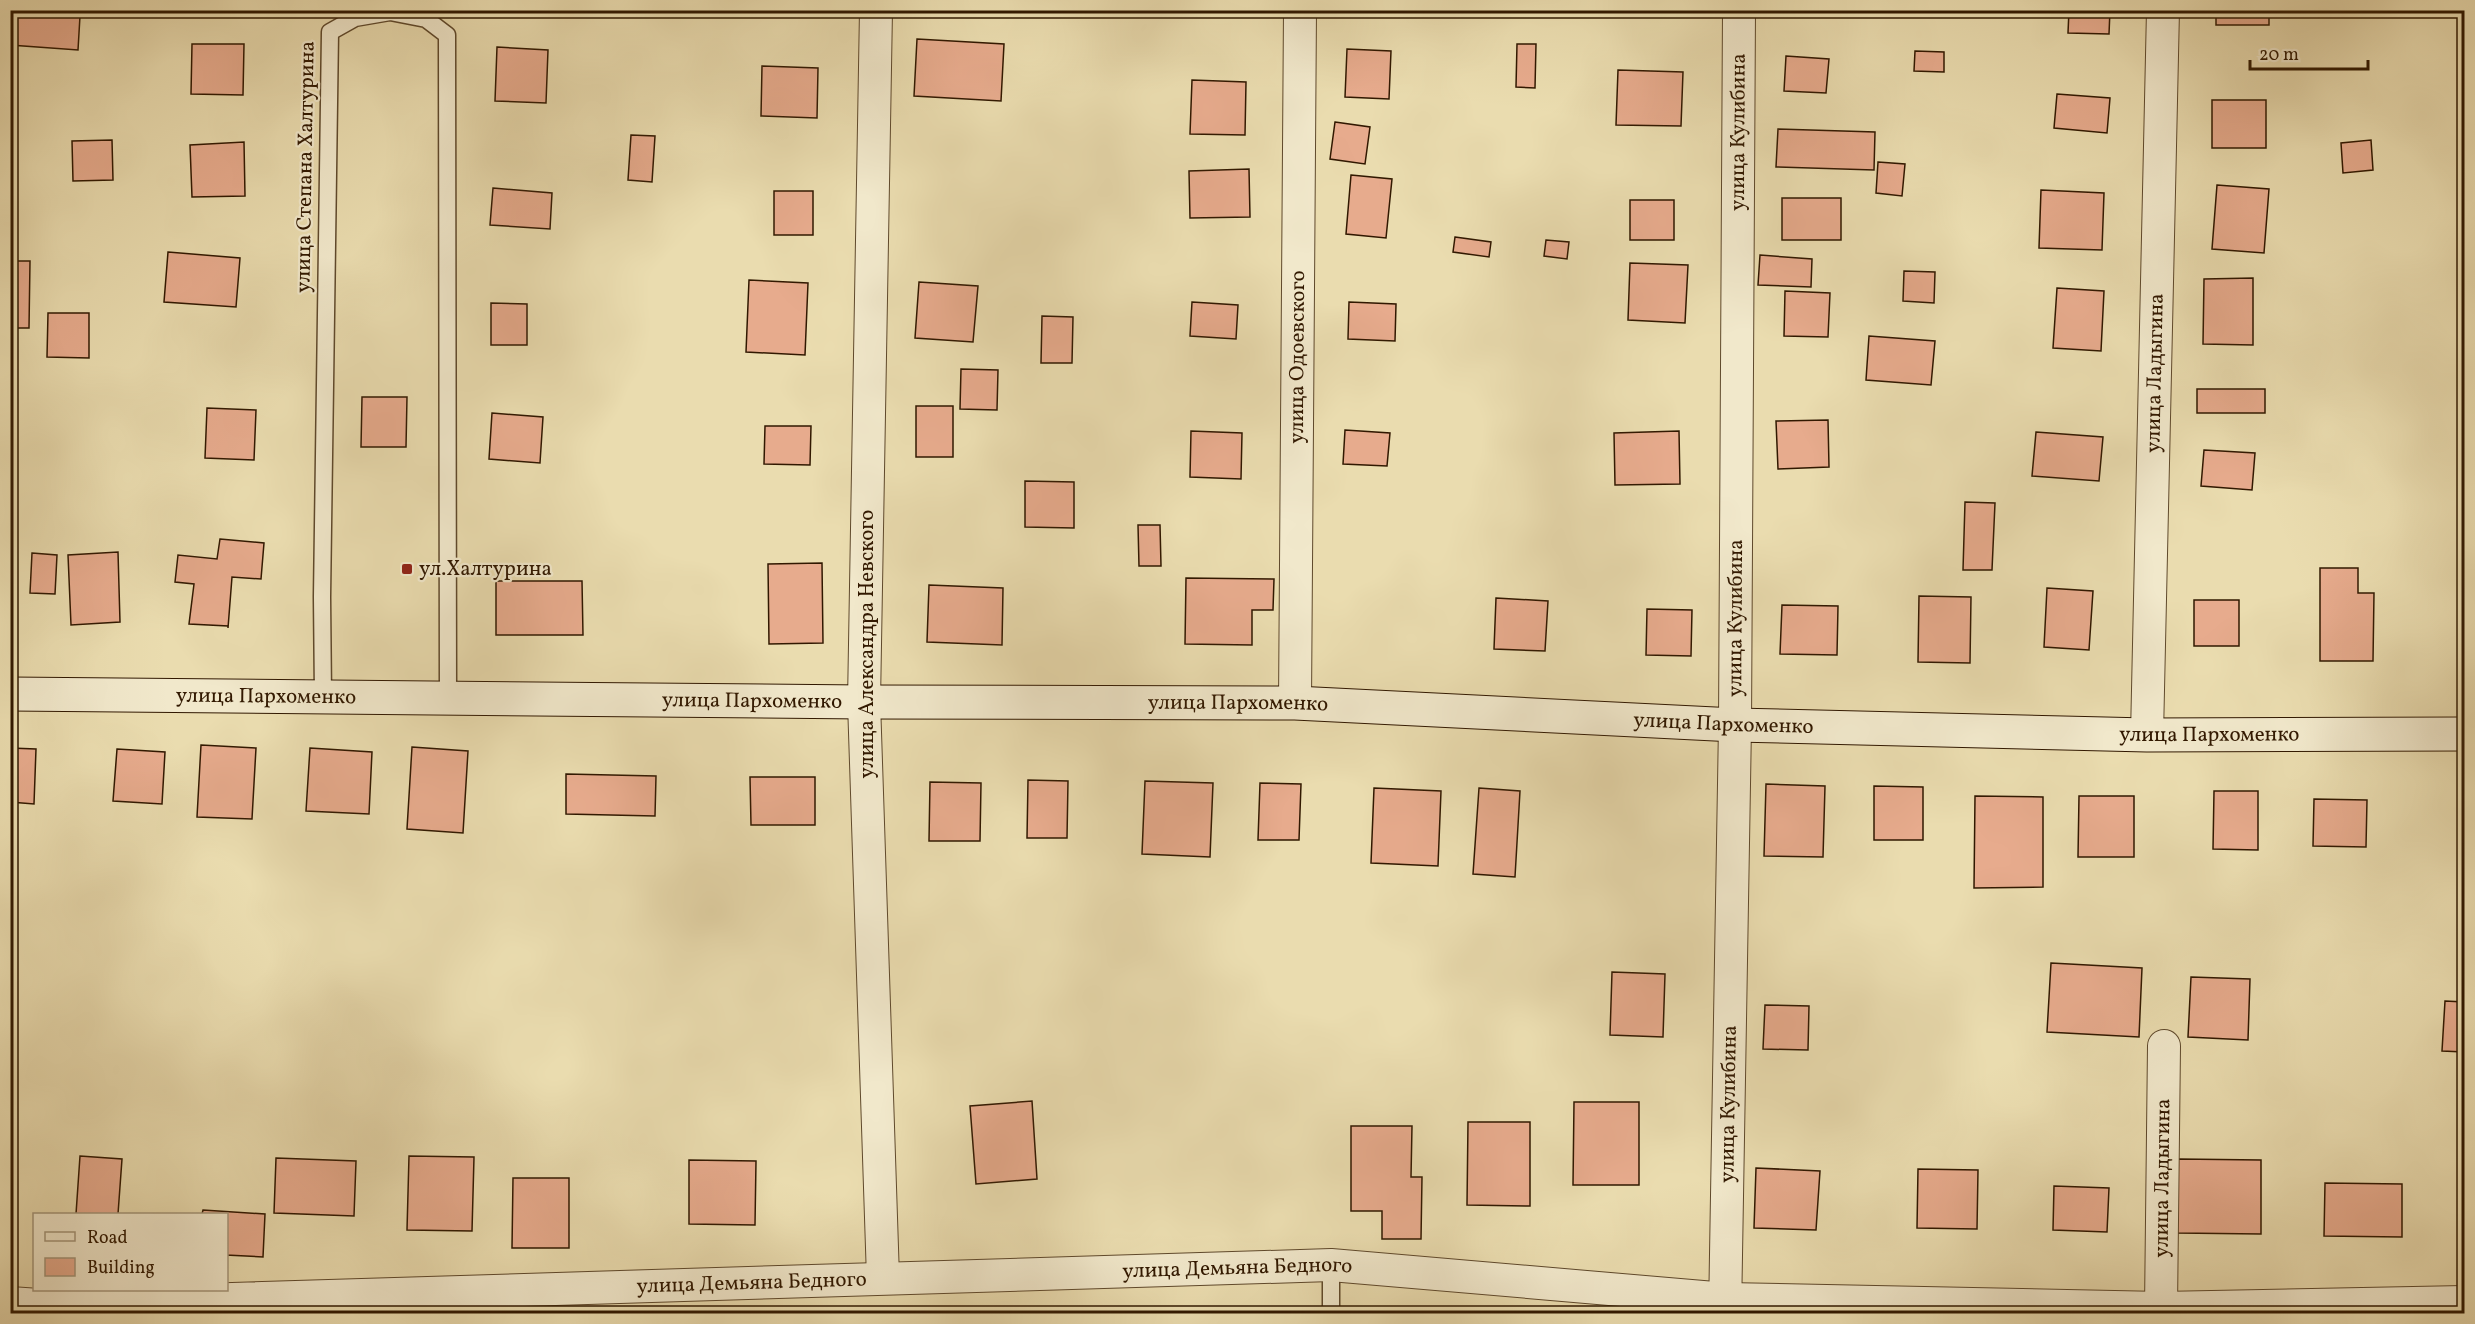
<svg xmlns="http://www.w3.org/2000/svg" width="2475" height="1324" font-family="Vollkorn,serif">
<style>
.building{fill:#e7ab8d;stroke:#311800;stroke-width:1.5}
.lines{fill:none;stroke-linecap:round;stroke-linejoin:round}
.lane-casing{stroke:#5f492c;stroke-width:19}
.street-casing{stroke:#5f492c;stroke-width:34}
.secondary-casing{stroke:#311800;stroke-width:35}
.lane{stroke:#f1e8cb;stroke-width:16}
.street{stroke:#f1e8cb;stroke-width:32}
.secondary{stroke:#f1e8cb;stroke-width:33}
.poi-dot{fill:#8f2418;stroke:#f1e8cb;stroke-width:2}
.labels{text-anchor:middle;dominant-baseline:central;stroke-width:4.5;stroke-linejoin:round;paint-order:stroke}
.street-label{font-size:21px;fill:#311800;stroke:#f1e8cb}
.poi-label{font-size:21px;fill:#311800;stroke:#f1e8cb;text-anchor:start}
</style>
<rect width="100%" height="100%" fill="#eadcaf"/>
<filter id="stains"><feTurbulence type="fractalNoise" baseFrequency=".00333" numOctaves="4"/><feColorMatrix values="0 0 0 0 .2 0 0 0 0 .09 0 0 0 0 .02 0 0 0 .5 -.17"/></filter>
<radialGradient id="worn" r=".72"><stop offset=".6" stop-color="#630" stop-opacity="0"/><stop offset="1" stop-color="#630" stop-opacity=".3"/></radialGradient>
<path class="building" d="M 2069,10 L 2110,10 L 2109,34 L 2068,33 Z
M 2216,10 L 2269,10 L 2269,25 L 2216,25 Z
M 10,12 L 80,16 L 78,50 L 10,45 Z
M 917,39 L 1004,44 L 1001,101 L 914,96 Z
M 192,44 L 244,44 L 243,95 L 191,94 Z
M 1517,44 L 1536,44 L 1535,88 L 1516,87 Z
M 497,47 L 548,50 L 546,103 L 495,101 Z
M 1347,49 L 1391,51 L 1389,99 L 1345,97 Z
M 1915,51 L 1944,52 L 1944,72 L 1914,71 Z
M 1786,56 L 1829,59 L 1826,93 L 1784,91 Z
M 762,66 L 818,68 L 817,118 L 761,116 Z
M 1618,70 L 1683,72 L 1681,126 L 1616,125 Z
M 1192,80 L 1246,82 L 1245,135 L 1190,134 Z
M 2057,94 L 2110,98 L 2107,133 L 2054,128 Z
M 2212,100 L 2266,100 L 2266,148 L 2212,148 Z
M 1335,122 L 1370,127 L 1365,164 L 1330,159 Z
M 1778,129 L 1875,132 L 1874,170 L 1776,167 Z
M 631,135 L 655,136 L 652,182 L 628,180 Z
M 112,140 L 113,180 L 73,181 L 72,141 Z
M 2371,140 L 2373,170 L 2343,173 L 2341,143 Z
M 244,142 L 245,196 L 192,197 L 190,145 Z
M 1878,162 L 1905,164 L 1902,196 L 1876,193 Z
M 1249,169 L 1250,217 L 1190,218 L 1189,171 Z
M 1351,175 L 1392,179 L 1386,238 L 1346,234 Z
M 2217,185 L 2269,189 L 2264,253 L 2212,249 Z
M 493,188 L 552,193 L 550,229 L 490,225 Z
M 2041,190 L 2104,193 L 2102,250 L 2039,248 Z
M 774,191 L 813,191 L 813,235 L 774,235 Z
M 1782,198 L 1841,198 L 1841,240 L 1782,240 Z
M 1630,200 L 1674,200 L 1674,240 L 1630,240 Z
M 1455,237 L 1491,242 L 1489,257 L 1453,252 Z
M 1546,240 L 1569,242 L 1567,259 L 1544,256 Z
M 168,252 L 240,258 L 236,307 L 164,302 Z
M 1760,255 L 1812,259 L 1811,287 L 1758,285 Z
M 10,261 L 30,261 L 29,328 L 10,328 Z
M 1630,263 L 1688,265 L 1685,323 L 1628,320 Z
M 1904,271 L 1935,272 L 1934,303 L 1903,301 Z
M 2253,278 L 2253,345 L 2203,344 L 2204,279 Z
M 749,280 L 808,283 L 805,355 L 746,352 Z
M 919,282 L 978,286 L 973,342 L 915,338 Z
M 2057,288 L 2104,291 L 2101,351 L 2053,348 Z
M 1785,291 L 1830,293 L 1828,337 L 1784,336 Z
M 1192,302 L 1238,305 L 1236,339 L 1190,336 Z
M 1349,302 L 1396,304 L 1395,341 L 1348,339 Z
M 491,303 L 527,304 L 527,345 L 491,345 Z
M 48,313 L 89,313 L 89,358 L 47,357 Z
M 1042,316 L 1073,317 L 1072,363 L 1041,363 Z
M 1869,336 L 1935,341 L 1931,385 L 1866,380 Z
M 961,369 L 998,370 L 997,410 L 960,409 Z
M 2197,389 L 2265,389 L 2265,413 L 2197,413 Z
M 362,397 L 407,397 L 406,447 L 361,447 Z
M 916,406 L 953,406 L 953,457 L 916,457 Z
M 207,408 L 256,410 L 254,460 L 205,458 Z
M 492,413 L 543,417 L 540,463 L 489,459 Z
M 1828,420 L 1829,467 L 1778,469 L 1776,421 Z
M 765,426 L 811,426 L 810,465 L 764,464 Z
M 1345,430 L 1390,433 L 1387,466 L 1343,464 Z
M 1191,431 L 1242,433 L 1241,479 L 1190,477 Z
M 1679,431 L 1680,484 L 1615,485 L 1614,433 Z
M 2036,432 L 2103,437 L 2099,481 L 2032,476 Z
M 2204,450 L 2255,453 L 2252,490 L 2201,486 Z
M 1025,481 L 1074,482 L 1074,528 L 1025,527 Z
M 1965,502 L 1995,503 L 1992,570 L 1963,570 Z
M 1138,525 L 1160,525 L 1161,566 L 1139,566 Z
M 220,539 L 264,543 L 261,579 L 232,577 L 228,628 L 228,626 L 189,624 L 194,584 L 175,582 L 178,555 L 217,559 Z
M 118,552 L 120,622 L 71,625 L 68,555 Z
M 32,553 L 57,555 L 55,594 L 30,593 Z
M 822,563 L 823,643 L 769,644 L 768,564 Z
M 2320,568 L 2358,568 L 2358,593 L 2374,593 L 2373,661 L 2320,661 Z
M 1186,578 L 1274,579 L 1273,610 L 1252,610 L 1252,645 L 1185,644 Z
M 496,581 L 582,581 L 583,635 L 496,635 Z
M 929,585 L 1003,588 L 1002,645 L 927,642 Z
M 2047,588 L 2093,591 L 2089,650 L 2044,647 Z
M 1919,596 L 1971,597 L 1970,663 L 1918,662 Z
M 1496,598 L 1548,601 L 1545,651 L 1494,649 Z
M 2194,600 L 2239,600 L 2239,646 L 2194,646 Z
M 1782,605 L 1838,606 L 1837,655 L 1780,654 Z
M 1647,609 L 1692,610 L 1691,656 L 1646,655 Z
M 201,745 L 256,748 L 252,819 L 197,817 Z
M 412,747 L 468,751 L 463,833 L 407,829 Z
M 10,748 L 36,749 L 34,804 L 10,802 Z
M 310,748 L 372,752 L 369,814 L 306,811 Z
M 117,749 L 165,752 L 162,804 L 113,801 Z
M 566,774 L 656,776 L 655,816 L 566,814 Z
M 750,777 L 815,777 L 815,825 L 751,825 Z
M 1028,780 L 1068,781 L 1067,838 L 1027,838 Z
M 1145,781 L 1213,783 L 1210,857 L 1142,854 Z
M 930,782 L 981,783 L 980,841 L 929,841 Z
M 1260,783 L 1301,784 L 1299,840 L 1258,840 Z
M 1766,784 L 1825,786 L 1823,857 L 1764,856 Z
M 1874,786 L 1923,787 L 1923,840 L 1874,840 Z
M 1374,788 L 1441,791 L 1438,866 L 1371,863 Z
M 1479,788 L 1520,791 L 1515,877 L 1473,874 Z
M 2214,791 L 2258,791 L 2258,850 L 2213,849 Z
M 1975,796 L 2043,797 L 2043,887 L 1974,888 Z
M 2079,796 L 2134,796 L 2134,857 L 2078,857 Z
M 2463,798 L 2464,799 L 2464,853 L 2458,852 Z
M 2314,799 L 2367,800 L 2366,847 L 2313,846 Z
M 2051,963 L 2142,968 L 2139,1037 L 2047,1032 Z
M 1612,972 L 1665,974 L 1663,1037 L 1610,1035 Z
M 2191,977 L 2250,979 L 2248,1040 L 2188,1037 Z
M 2445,1001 L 2464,1002 L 2464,1052 L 2442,1051 Z
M 1765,1005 L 1809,1006 L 1808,1050 L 1763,1049 Z
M 1032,1101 L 1037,1179 L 976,1184 L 970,1106 Z
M 1574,1102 L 1639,1102 L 1639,1185 L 1573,1185 Z
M 1468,1122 L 1530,1122 L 1530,1206 L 1467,1205 Z
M 1351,1126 L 1412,1126 L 1411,1177 L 1422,1177 L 1421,1239 L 1382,1239 L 1382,1211 L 1351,1211 Z
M 80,1156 L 122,1159 L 118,1214 L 76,1214 Z
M 409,1156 L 474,1157 L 472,1231 L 407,1230 Z
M 276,1158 L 356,1161 L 354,1216 L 274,1213 Z
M 2178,1159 L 2261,1160 L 2261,1234 L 2177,1233 Z
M 689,1160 L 756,1161 L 755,1225 L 689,1224 Z
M 1756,1168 L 1820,1171 L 1816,1230 L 1754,1228 Z
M 1918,1169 L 1978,1170 L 1977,1229 L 1917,1228 Z
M 513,1178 L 569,1178 L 569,1248 L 512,1248 Z
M 2325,1183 L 2402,1184 L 2402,1237 L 2324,1236 Z
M 2054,1186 L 2109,1188 L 2107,1232 L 2053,1230 Z
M 203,1210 L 265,1214 L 263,1257 L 226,1255 L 226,1214 L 202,1214 Z"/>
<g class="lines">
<defs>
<path id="lane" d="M 323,697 L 322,597 L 330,32 L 355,18 L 390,12 L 426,19 L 447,35 L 448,698
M 1331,1314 L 1331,1265"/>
<g id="street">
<path d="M 876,10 L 864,702 L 883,1278"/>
<path id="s1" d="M 1295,703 L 1300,10"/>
<path id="s2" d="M 2147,735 L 2163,10"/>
<path id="s3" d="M 10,1303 L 39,1305 L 1331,1265 L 1726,1299 L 2161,1308 L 2464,1302"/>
<path id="s4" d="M 2161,1308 L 2164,1046"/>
<path id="s5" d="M 1725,1314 L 1735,725 L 1739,10"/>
</g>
<g id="secondary">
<path id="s6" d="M 10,694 L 864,702 L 1295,703 L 1735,725 L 2147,735 L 2464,734"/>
</g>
</defs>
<use href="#lane" class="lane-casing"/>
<use href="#street" class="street-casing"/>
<use href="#secondary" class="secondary-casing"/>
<use href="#lane" class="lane"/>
<use href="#street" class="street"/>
<use href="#secondary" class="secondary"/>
</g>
<rect class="poi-dot" x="401" y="563" width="12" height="12" rx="3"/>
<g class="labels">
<g class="street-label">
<text stroke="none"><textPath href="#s5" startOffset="1182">улица Кулибина</textPath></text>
<text transform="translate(306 167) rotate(-89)">улица Степана Халтурина</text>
<text stroke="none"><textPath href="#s1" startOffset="346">улица Одоевского</textPath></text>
<text stroke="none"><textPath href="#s2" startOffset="362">улица Ладыгина</textPath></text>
<text stroke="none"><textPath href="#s5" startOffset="696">улица Кулибина</textPath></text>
<text transform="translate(867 644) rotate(-90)">улица Александра Невского</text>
<text stroke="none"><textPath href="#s6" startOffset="256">улица Пархоменко</textPath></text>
<text stroke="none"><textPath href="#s6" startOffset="742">улица Пархоменко</textPath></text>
<text stroke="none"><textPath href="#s6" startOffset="1228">улица Пархоменко</textPath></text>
<text stroke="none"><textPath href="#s6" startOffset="1714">улица Пархоменко</textPath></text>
<text stroke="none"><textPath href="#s6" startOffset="2200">улица Пархоменко</textPath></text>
<text stroke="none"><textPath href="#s5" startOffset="210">улица Кулибина</textPath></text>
<text stroke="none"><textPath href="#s4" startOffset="130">улица Ладыгина</textPath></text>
<text stroke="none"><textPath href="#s3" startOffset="1228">улица Демьяна Бедного</textPath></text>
<text stroke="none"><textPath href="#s3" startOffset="742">улица Демьяна Бедного</textPath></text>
</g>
<g class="poi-label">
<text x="419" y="569">ул.Халтурина</text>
</g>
</g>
<rect width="2475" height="1324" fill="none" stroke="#eadcaf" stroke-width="36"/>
<rect x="12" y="12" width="2451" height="1300" fill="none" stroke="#311800" stroke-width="3"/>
<rect x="18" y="18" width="2439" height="1288" fill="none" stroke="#311800" stroke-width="1.5"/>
<rect x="33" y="1213" width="195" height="78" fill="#f1e8cb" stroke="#a4957a" stroke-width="1.5"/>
<rect x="45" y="1232" width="30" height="9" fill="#f1e8cb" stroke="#a4957a" stroke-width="1.5"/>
<text x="87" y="1243" font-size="18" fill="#311800">Road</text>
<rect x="45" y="1258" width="30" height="18" fill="#e7ab8d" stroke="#a4957a" stroke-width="1.5"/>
<text x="87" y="1273" font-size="18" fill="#311800">Building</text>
<path d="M2250 60v9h118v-9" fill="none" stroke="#311800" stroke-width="3"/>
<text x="2259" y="60" font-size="18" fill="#311800" stroke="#f1e8cb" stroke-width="4.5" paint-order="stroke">20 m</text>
<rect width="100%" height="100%" filter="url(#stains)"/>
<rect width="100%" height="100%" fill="url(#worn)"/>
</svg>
